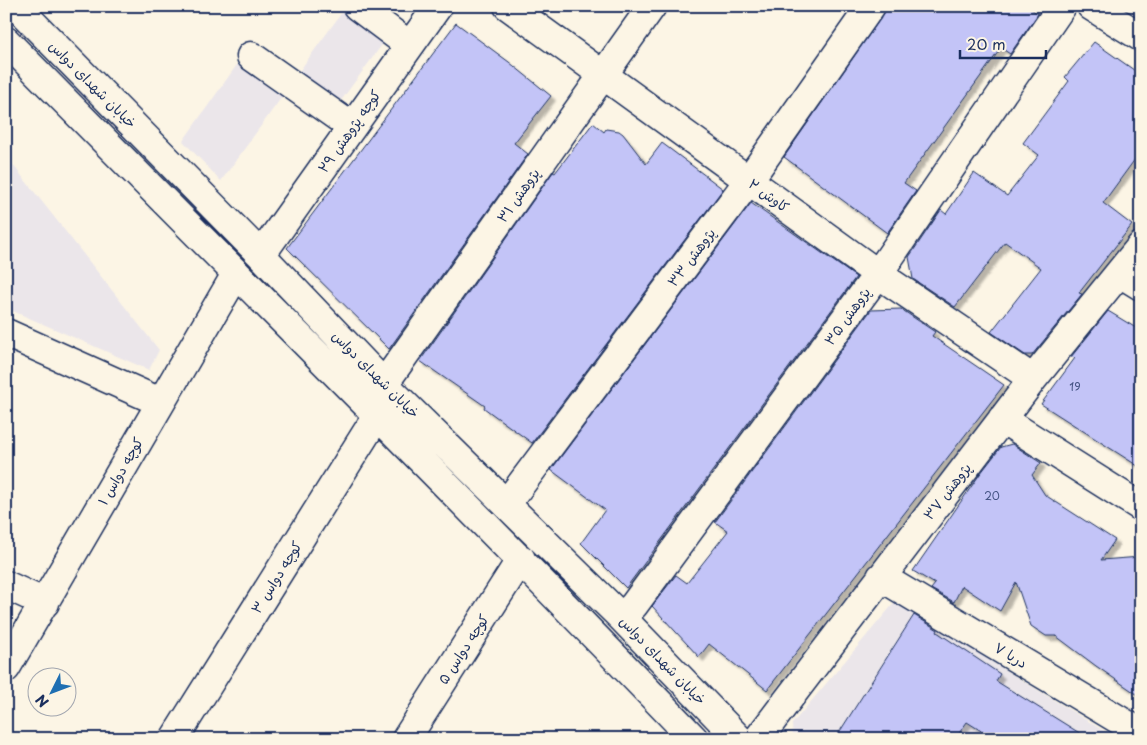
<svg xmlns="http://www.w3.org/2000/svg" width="1147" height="745" font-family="'Playpen Sans','Playpen Sans Arabic',sans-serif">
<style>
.built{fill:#ebe6ea}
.building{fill:#c3c4f7;stroke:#1b2f5e;filter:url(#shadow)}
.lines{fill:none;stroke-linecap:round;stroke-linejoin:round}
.minor-casing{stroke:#1b2f5e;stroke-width:31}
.minor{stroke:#fcf5e5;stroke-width:28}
.labels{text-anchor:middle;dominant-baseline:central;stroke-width:4.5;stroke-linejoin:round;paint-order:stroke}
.number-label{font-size:11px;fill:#455484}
.street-label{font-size:14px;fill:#1b2f5e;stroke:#fcf5e5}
</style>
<defs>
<filter id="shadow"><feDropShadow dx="4.5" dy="4.5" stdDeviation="1" flood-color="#0004"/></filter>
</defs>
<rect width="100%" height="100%" fill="#fcf5e5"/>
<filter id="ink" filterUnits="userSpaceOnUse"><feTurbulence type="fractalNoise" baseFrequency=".02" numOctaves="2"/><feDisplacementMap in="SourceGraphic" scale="10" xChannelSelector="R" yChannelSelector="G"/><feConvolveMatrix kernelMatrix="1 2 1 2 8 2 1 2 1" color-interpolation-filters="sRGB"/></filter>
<g filter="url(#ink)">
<path class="built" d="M 343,11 L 384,42 L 337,106 L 295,77 Z
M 241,59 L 284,94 L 221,181 L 183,141 Z
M 6,156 L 159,350 L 149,370 L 6,308 Z
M 895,602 L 1117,739 L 793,739 L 792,724 Z"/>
<path class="building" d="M 889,6 L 1027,6 L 1038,14 L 1010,54 L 1001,48 L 904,183 L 916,191 L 887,233 L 784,157 Z
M 456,23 L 509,62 L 551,96 L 514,143 L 528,154 L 389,349 L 287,248 Z
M 1094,42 L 1141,75 L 1141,151 L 1103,203 L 1132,225 L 1079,293 L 1082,294 L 1032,355 L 1025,355 L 991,332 L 1041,268 L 1005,242 L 955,307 L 913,279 L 909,257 L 941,210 L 946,214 L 974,173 L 1007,196 L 1039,155 L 1023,143 L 1069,81 L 1065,77 Z
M 593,123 L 604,132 L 606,129 L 619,131 L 623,134 L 646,164 L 662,143 L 723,189 L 532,443 L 484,408 L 485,406 L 420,361 L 553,172 L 555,173 Z
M 751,203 L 856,277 L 626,588 L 581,543 L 605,510 L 551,470 Z
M 901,309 L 935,332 L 932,336 L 1004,385 L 767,690 L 709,644 L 699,657 L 652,606 L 676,575 L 687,583 L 728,531 L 715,522 L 871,310 Z
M 1108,311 L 1141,331 L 1141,468 L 1041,404 L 1075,358 L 1071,357 Z
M 1012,444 L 1041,463 L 1032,475 L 1045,495 L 1115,540 L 1101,560 L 1141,557 L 1141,697 L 1096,666 L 1056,636 L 1046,636 L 1031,626 L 1016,582 L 1000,611 L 962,586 L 954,602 L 931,589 L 935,584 L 913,571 L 980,474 L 1001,447 Z
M 914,615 L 938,630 L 937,632 L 1000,674 L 996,681 L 1089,739 L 994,739 L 967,722 L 955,739 L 835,739 Z"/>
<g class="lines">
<defs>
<path id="minor" d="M 16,6 L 261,255 L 384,384 L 622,618 L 739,739
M 357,6 L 409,45
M 508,6 L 878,274 L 1033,379
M 1091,6 L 1141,37
M 6,41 C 235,274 468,503 694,739
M 251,56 L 352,127
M 261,255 L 438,6
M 1120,273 L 1141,286
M 6,333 L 160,402
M 384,384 L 652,6
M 1002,419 L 1141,507
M 507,503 L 749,180 L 871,6
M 881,577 L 1141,733
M 6,585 L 45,603
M 622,618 L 634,605 L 878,274 L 1062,6
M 6,668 L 236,274
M 174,739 L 377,416
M 406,739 L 521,559
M 758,739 L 1033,379 L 1141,246"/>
</defs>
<use href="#minor" class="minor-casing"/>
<use href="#minor" class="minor"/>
</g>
</g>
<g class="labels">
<g class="number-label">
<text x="1075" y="386">19</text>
<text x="992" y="495">20</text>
</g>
<g class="street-label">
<text transform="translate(93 84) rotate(45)">خیابان شهدای دواس</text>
<text transform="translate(349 131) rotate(-55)">کوچه پژوهش ۲۹</text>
<text transform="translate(518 195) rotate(-55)">پژوهش ۳۱</text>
<text transform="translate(769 195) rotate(36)">کاوش ۲</text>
<text transform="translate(691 257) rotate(-53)">پژوهش ۳۳</text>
<text transform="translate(847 316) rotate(-54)">پژوهش ۳۵</text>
<text transform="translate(376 374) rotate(45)">خیابان شهدای دواس</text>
<text transform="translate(120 471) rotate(-60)">کوچه دواس ۱</text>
<text transform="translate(947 491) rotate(-52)">پژوهش ۳۷</text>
<text transform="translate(276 577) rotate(-58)">کوچه دواس ۳</text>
<text transform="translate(463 649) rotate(-57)">کوچه دواس ۵</text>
<text transform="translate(1011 655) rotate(31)">دریا ۷</text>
<text transform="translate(663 660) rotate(46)">خیابان شهدای دواس</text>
</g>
</g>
<rect width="1147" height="745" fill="none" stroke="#fcf5e5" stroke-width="25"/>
<rect x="12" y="12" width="1122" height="720" fill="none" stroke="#1b2f5e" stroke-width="2" filter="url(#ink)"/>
<g transform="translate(52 692) rotate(228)"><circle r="24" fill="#fcf5e5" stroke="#a2a6af"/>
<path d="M0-4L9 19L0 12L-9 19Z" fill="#1f6fb2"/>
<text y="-8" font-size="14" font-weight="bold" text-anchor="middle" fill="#1b2f5e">N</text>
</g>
<path d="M960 50v8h86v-8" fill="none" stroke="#1b2f5e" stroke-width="2.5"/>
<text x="967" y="50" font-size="15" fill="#1b2f5e" stroke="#fcf5e5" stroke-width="4" paint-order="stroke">20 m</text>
</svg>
